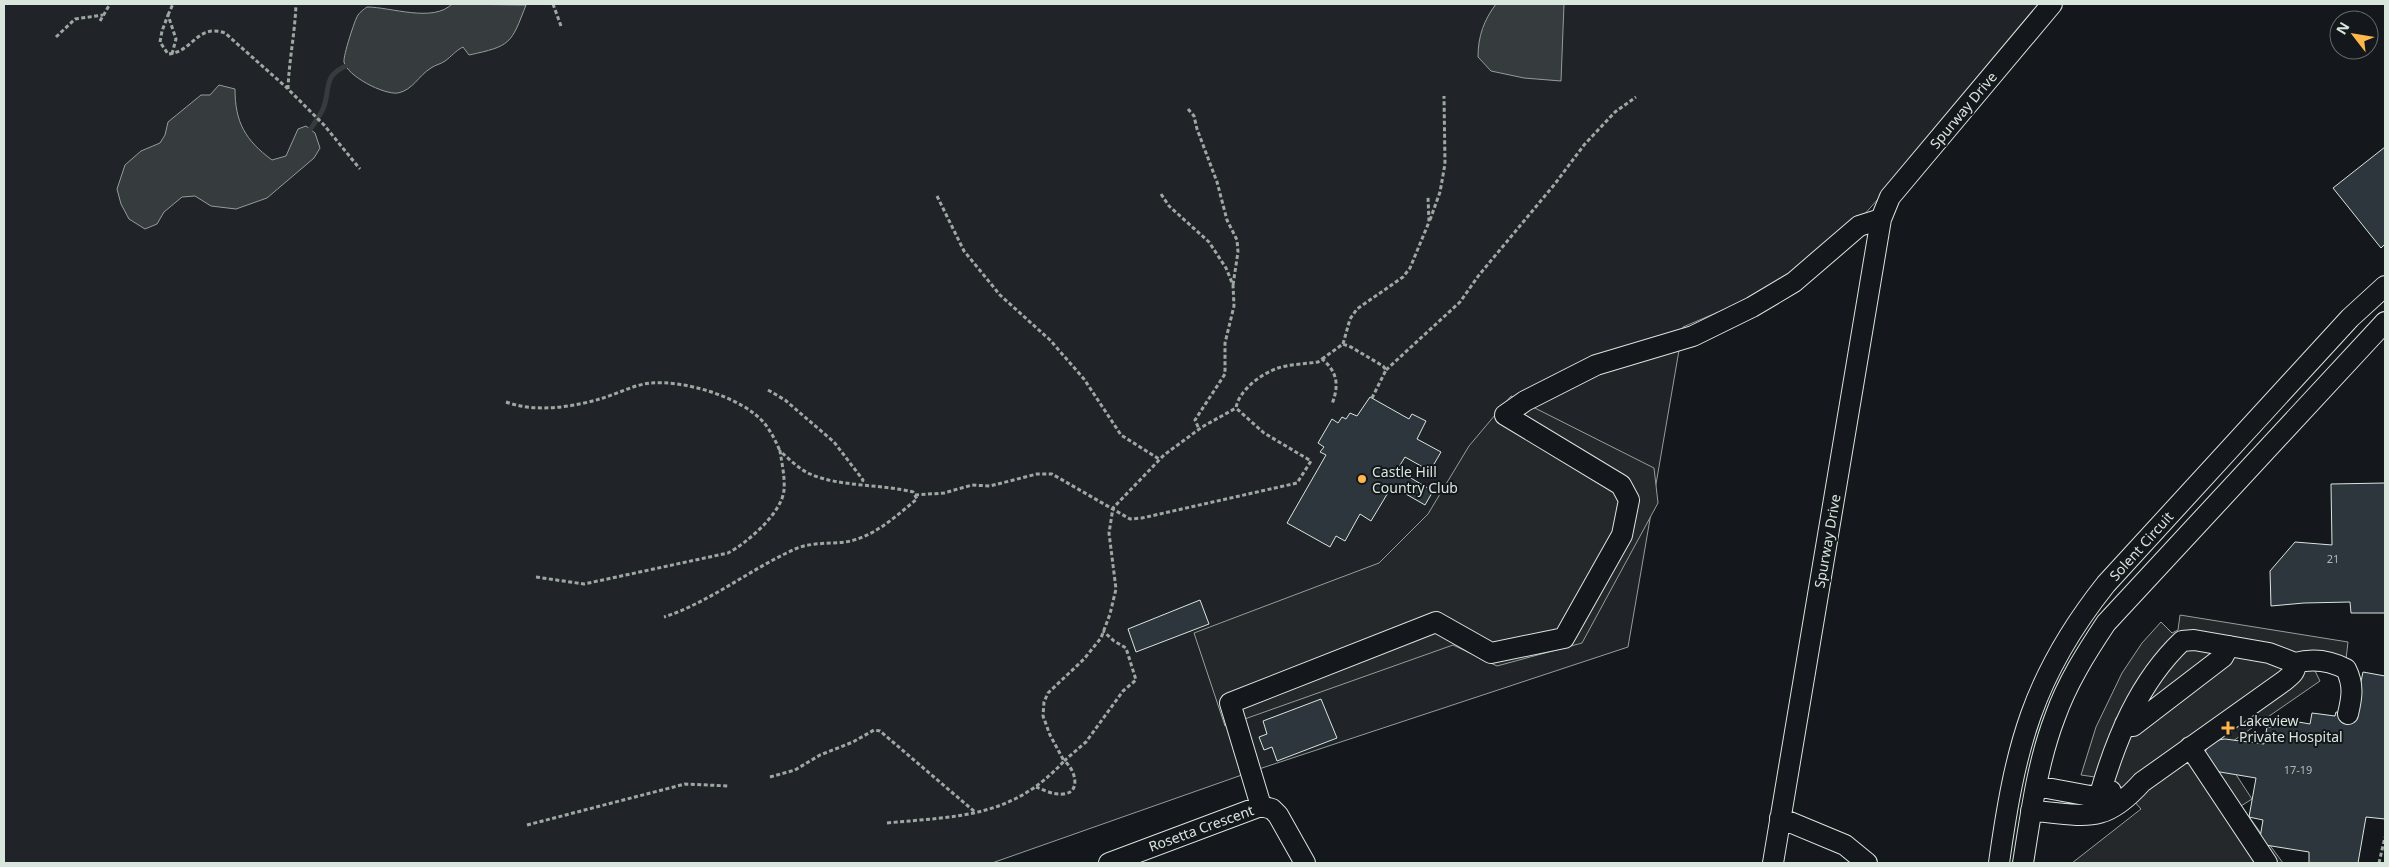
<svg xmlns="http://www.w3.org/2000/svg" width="2389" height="867" font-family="'Noto Sans',sans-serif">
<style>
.green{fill:#202428;stroke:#939e99}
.parking{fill:#24282b;stroke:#939e99}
.water{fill:#363b3e;stroke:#939e99}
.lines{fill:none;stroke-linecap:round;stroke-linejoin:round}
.stream{stroke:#363b3e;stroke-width:5}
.building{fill:#2c363c;stroke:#d8e6dc}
.minor-casing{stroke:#d8e6dc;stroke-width:22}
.path{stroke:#9da8a2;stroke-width:3;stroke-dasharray:4 2.5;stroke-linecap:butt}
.minor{stroke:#14181c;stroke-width:20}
.poi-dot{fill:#ffb74d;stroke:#14181c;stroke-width:2}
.labels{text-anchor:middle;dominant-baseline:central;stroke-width:4;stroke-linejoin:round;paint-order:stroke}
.number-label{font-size:11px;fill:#adbab4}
.street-label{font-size:14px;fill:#d8e6dc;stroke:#14181c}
.poi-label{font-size:14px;fill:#d8e6dc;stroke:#14181c;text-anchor:start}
</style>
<rect width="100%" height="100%" fill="#14181c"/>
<path class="green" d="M 4,4 L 2043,4 L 2049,8 L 1854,226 L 1789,282 L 1683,327 L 1628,647 L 1256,770 L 992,863 L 4,863 Z"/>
<path class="parking" d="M 1511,396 L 1654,468 L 1658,503 L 1582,643 L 1497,666 L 1453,645 L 1225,726 L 1194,633 L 1379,563 L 1428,514 L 1469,446 Z
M 2180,615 L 2348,642 L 2346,659 L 2314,669 L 2320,681 L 2220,750 L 2252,799 L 2241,806 L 2283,863 L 2072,863 L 2141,809 L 2132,799 L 2095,777 L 2081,775 L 2096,727 L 2122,673 L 2142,643 L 2161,622 L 2172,633 L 2178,630 Z"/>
<path class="water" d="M 452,4 L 526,5 C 511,44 511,46 469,55 L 463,47 C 455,51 451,57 445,61 C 441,64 435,65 431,68 C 419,75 413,90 398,93 C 384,95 347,76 344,62 C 343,56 355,19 358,15 C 360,12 364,9 367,7 C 391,7 433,23 452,4 Z
M 1496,4 L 1564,4 L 1561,81 L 1524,78 L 1491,71 L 1478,57 C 1478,36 1484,20 1496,4 Z
M 219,85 L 235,89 C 235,122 245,140 272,160 L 286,156 L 298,129 L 306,126 L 315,133 L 320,148 L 314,158 L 267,198 L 236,209 L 211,206 L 195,196 L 182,197 L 164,212 L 157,224 L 145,229 L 129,219 L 121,204 L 117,189 L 125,165 L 141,151 L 160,143 L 165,135 L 168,122 L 201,95 L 210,95 Z"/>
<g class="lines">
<path class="stream" d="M 310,130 C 314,123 320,116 323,109 C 331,90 322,76 346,66"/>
</g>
<path class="building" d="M 2385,147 L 2385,244 L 2381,248 L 2333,188 Z
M 1370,397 L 1409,419 L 1412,414 L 1426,421 L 1417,439 L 1441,452 L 1430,471 L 1405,457 L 1397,470 L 1433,491 L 1425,505 L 1392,486 L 1371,521 L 1360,514 L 1345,541 L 1336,536 L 1330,547 L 1287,523 L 1326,455 L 1320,452 L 1324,447 L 1318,443 L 1332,419 L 1338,423 L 1342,417 L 1346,419 L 1350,413 L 1357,416 Z
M 2385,483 L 2385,613 L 2351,613 L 2350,602 L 2304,603 L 2271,606 L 2270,571 L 2295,542 L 2332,545 L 2331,484 Z
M 1200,600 L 1209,624 L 1136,652 L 1128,629 Z
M 2363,672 L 2385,676 L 2385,819 L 2366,817 L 2358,863 L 2309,863 L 2309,852 L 2259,844 L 2263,820 L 2249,817 L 2256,778 L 2214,771 L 2204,754 L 2208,746 L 2218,740 L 2225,739 L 2264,744 L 2267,727 L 2273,727 L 2275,718 L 2310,724 L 2312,713 L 2335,716 L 2336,712 L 2354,714 Z
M 1321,699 L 1337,738 L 1277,761 L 1272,747 L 1264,750 L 1259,737 L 1267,734 L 1263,721 Z"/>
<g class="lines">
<defs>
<path id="minor" d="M 2295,663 C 2313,658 2329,660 2346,669 C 2354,685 2352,697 2348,714
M 2125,724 L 2133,726 L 2223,657 L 2229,646
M 2190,747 L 2267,863
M 2036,786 L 2090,796 L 2111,791
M 1261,806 L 1230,703 L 1436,622 L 1491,653 L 1564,638 L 1622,535 L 1629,500 L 1621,485 L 1505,415 L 1525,401 L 1596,365 L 1693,336 L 1752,307 L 1794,282 L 1859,226 L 1881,219
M 2031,811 C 2084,814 2102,827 2142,782 L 2284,681 C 2290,676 2297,672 2295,663 L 2269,653 L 2194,640 L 2182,641 C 2139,682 2116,739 2100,794
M 1780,818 L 1845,845 L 1867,863
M 1109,863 L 1261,806 L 1272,809 L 1278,815 L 1305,863
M 1773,863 L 1881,219 L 1890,197 L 2052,4
M 1999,863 C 2015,748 2032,677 2106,584 L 2350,318 L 2385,286
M 2023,863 C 2031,814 2037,764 2055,717 C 2067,683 2086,653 2106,623 L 2385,322"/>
</defs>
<use href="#minor" class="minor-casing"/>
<path class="path" d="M 553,4 L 561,26
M 168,15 L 173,4
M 100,21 L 110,4
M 56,37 L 75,19 L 103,15
M 172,54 L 176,39 L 168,15 L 162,31 L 160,42 L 168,54 C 192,53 197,23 225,33 L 286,87 L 324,125 L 360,169
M 288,89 C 289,60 295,33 296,4
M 1188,109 L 1194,116 L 1197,129 L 1217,182 L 1227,220 L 1237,240 L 1238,252 L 1233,285
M 1161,194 L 1169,206 L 1209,242 L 1226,268 L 1233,285 L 1234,306 L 1225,343 L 1225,374 L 1195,420 L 1199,429
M 937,196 L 964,251 L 978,268 L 1000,295 L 1050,340 L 1084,379 L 1121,435 L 1159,459
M 1430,220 L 1440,192 L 1445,164 L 1444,96
M 1343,344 L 1350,319 L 1357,309 L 1403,277 L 1410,268 L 1429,222 L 1428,197
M 1322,359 L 1343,344 L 1351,347 L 1383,366 L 1386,370 L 1372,398
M 1386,370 L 1460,302 L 1479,275 L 1554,185 L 1584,145 L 1615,112 L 1636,97
M 768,390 L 785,400 L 834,442 L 863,480 L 862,483
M 506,402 C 536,413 574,407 603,398 C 619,393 634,385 650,383 C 684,380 743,397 765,424 C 772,433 776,442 780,451
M 915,495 L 944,493 L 972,485 L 990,486 L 1037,474 L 1052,474 L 1130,519 L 1142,518 L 1297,483 L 1311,461 L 1264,433 L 1236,408 C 1239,390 1261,374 1278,368 C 1290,364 1305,364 1318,362 L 1322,359 C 1338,372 1339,386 1332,404
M 536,577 L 584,584 L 728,553 C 747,543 782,513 784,490 C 785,477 782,464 780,451 C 789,459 799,469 810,474 C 840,487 881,484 913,492 L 917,499 C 896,516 873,538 845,542 C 828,544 809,542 793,550 C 749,570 710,602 664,617
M 770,777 L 795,770 L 820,755 L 853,742 L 874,730 L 880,731 L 975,812
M 1036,787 C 1044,790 1053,795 1063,794 C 1082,793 1075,768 1064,761 L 1086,742 L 1123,691 L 1136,680 L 1126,648 L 1114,641 L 1103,631
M 887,823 C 959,816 1012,818 1064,761 L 1050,735 L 1043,716 L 1044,702 L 1048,693 L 1084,659 L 1101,638 L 1110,614 L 1116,589 L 1109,533 L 1113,508 L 1164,455 L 1202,427 L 1236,408
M 527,825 L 685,784 L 729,786
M 2379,863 L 2385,837"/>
<use href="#minor" class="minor"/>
</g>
<g class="poi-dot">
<circle cx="1362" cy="479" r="5"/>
<path d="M2225.5 720.5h5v5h5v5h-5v5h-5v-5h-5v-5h5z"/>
</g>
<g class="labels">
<g class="number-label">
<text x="2333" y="558">21</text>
<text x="2298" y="769">17-19</text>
</g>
<g class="street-label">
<text transform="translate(1963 110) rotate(-50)">Spurway Drive</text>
<text transform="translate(1827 541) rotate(-80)">Spurway Drive</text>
<text transform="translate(2141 546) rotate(-48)">Solent Circuit</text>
<text transform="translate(1201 828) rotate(-20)">Rosetta Crescent</text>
</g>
<g class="poi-label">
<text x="1372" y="471">Castle Hill<tspan x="1372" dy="16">Country Club</tspan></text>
<text x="2239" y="720">Lakeview<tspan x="2239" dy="16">Private Hospital</tspan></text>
</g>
</g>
<rect width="2389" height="867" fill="none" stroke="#d8e6dc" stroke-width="10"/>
<g transform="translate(2354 35) rotate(301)"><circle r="24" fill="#14181c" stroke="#626a69"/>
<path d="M0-4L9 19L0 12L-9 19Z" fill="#ffb74d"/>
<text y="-8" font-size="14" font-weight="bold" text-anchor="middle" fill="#d8e6dc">N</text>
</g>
</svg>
